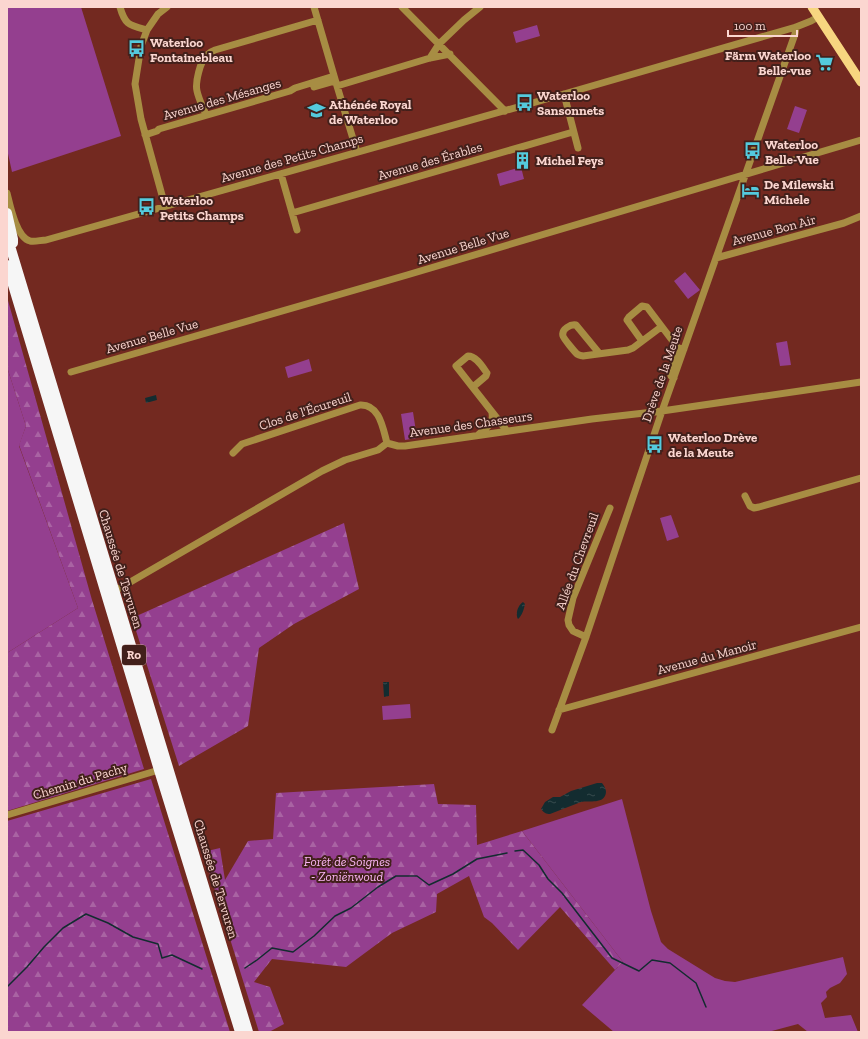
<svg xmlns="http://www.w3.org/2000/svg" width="868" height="1039" font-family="'Zilla Slab',serif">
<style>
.grass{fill:#943f8f}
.forest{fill:url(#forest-firs)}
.water{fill:url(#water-ripples)}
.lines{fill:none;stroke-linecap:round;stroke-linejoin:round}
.stream{stroke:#132c30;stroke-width:1.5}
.minor{stroke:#a78d43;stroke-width:7}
.major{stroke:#f7d680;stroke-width:9}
.highway{stroke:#f6f6f6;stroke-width:10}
.labels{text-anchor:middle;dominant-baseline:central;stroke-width:4;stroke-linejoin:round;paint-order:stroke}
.shield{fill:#42201b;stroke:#c49f9a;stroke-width:1}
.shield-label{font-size:12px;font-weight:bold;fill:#fbd6d0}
.poi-label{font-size:13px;font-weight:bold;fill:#fbd6d0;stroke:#42201b;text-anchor:start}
.street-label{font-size:13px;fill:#fbd6d0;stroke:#42201b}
.park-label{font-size:13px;font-style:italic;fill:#fab5f4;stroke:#42201b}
</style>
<defs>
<pattern id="forest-firs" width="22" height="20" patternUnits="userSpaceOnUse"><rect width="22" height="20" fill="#943f8f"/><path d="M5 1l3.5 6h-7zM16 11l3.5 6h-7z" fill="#a963a3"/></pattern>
<pattern id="water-ripples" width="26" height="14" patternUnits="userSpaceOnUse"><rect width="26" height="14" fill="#132c30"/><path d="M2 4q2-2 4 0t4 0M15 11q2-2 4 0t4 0" fill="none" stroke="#364a4d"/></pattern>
</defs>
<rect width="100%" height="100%" fill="#732920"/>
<path class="grass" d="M 7,7 L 81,7 L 121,136 L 12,172 L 7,149 Z
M 537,25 L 540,36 L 516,43 L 513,32 Z
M 795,106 L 807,110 L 799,133 L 787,129 Z
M 521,167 L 524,179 L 500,186 L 497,174 Z
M 685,272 L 700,290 L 688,299 L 674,281 Z
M 787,341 L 791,365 L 780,366 L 776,343 Z
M 309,359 L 312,371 L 288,378 L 285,367 Z
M 7,367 L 26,426 L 19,446 L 78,608 L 7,653 Z
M 413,412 L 417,438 L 405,440 L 401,414 Z
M 671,515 L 679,537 L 667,541 L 660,518 Z
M 410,704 L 411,718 L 383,720 L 382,706 Z
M 622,799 L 651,911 L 661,942 L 668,949 L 715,978 L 725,981 L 735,982 L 843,957 L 847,974 L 840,983 L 830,988 L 826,992 L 827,997 L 821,1003 L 825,1018 L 851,1015 L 858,1032 L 808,1032 L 798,1024 L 768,1032 L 614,1032 L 582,1005 L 615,970 L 623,962 L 522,831 Z"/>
<path class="forest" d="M 7,297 L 92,600 L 144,769 L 7,811 L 7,653 L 78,608 L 19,445 L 26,426 L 7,367 Z
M 344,523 L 359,589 L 294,624 L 259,648 L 248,726 L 179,766 L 132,618 Z
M 151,779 L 230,1032 L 7,1032 L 7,821 Z
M 434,784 L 438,804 L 476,805 L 477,845 L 522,831 L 623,962 L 615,970 L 560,907 L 518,950 L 492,923 L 484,917 L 469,876 L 437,894 L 436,912 L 392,933 L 346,967 L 272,959 L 254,982 L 270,987 L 284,1024 L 269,1032 L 259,1032 L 203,852 L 220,848 L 225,880 L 248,841 L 273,839 L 276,793 Z"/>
<path class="water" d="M 156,395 L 157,400 L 146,403 L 145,398 Z
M 523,602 L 525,604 C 524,609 522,616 518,619 C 515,614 518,605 523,602 Z
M 383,682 L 389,682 L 389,696 L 384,697 Z
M 597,783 L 602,783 C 604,786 606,788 606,792 C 605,805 589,800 581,802 L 550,814 C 546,814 544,813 541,809 L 545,802 L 553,797 L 560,797 L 571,791 Z"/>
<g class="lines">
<path class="stream" d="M 515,851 L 523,850 L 539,865 L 548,879 L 562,893 L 612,958 L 639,971 L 652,960 L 670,963 L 696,983 L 706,1007
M 245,968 L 257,960 L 272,948 L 293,952 L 314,936 L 335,916 L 351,908 L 378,887 L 396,876 L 417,876 L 429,885 L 453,874 L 477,859 L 507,853
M 8,986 L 27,967 L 44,947 L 63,928 L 86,914 L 108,923 L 133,937 L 158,944 L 162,958 L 172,955 L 202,969"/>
<path class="minor" d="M 120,7 C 125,25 129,25 147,30
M 314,7 L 337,86 L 357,152
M 402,7 L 505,111
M 430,58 L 439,44 L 464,20 L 480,7
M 337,86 L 430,58 L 450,54
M 314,87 L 335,81
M 564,94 L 578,148
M 206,115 C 203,107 199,100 197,91 C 195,83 200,61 207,55 C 209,53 212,51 215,50 L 318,20
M 145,135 L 157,131 L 159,129 L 290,91 L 295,88 L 334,76
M 281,174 L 297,230
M 7,193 C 10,205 16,237 30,241 C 35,242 41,240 46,240 L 564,94 L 796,27 L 811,21 L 818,17
M 165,206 L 141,119 L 135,84 L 141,46 L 147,30 L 158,14 L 167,7
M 292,213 L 573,132
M 716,258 L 844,223 L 861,216
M 642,341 L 627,320 L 629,317 L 642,306 L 647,307 L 678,348 L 684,349
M 599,353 L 576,325 C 571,324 561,329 563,336 C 564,339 574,351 577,354 C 580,356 580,355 583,356 L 628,350 L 633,348 L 661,327
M 71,372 L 407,275 L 861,140
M 674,378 L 671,376 L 670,372 L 678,348
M 473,387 L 486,376 L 487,373 C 482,366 476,356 468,356 L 456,366 L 507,431
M 478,435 C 486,427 494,425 492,413
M 233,453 L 242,444 L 360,405 C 380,404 383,429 387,443
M 745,496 L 750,506 L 754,508 L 759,507 L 861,478
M 120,588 L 322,471 L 345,460 L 378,450 L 387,443 L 398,446 L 405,446 L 592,419 L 662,411 L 861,382
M 586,637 L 573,631 L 569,625 L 568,620 L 573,598 L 610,508
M 559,710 L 861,627
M 552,730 L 586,637 L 662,411 L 795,34 L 796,27
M 7,815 L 159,770"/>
<path class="major" d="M 812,7 L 861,82"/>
<path class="highway" d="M 7,213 L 13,239 L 13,243
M 7,236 L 248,1032
M 7,265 L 159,770 L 240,1032"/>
</g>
<defs>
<symbol id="bus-bare" viewBox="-9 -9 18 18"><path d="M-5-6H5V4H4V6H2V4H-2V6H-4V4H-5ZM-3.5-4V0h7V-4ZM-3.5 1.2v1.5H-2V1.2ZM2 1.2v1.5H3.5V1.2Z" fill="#54cadd" stroke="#42201b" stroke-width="2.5" paint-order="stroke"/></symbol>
<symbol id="supermarket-bare" viewBox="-9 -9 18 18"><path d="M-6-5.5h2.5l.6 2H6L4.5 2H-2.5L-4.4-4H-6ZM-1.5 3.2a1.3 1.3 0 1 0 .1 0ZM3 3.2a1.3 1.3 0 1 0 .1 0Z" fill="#54cadd" stroke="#42201b" stroke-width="2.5" paint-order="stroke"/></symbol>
<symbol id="school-bare" viewBox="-9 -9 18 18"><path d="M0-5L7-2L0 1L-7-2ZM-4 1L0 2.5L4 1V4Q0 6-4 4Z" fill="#54cadd" stroke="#42201b" stroke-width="2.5" paint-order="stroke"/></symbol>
<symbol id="building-bare" viewBox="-9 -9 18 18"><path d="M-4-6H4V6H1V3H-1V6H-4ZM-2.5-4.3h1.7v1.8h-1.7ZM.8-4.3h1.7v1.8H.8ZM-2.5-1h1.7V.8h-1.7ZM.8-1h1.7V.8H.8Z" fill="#54cadd" stroke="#42201b" stroke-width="2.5" paint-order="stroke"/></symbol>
<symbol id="hotel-bare" viewBox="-9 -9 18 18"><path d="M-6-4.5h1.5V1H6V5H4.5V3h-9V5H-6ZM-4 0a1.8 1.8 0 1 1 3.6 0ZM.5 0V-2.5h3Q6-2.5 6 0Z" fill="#54cadd" stroke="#42201b" stroke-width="2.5" paint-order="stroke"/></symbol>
</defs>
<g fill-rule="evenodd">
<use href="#bus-bare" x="124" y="36" width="25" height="25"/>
<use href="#supermarket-bare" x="812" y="50" width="25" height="25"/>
<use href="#bus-bare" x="512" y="90" width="25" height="25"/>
<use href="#school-bare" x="304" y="98" width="25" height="25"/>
<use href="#bus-bare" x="740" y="138" width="25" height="25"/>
<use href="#building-bare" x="510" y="148" width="25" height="25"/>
<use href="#hotel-bare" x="738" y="178" width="25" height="25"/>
<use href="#bus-bare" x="134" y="194" width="25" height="25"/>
<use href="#bus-bare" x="642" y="432" width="25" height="25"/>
</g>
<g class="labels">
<rect class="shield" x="122" y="645" width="24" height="20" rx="3"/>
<g class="shield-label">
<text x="134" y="655">R0</text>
</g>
<g class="poi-label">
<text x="150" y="42">Waterloo<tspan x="150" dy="15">Fontainebleau</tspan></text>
<text x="811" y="55" text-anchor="end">Färm Waterloo<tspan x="811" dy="15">Belle-vue</tspan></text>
<text x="537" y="95">Waterloo<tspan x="537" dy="15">Sansonnets</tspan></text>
<text x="329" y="104">Athénée Royal<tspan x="329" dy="15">de Waterloo</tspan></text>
<text x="765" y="144">Waterloo<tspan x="765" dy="15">Belle-Vue</tspan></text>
<text x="536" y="160">Michel Feys</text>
<text x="764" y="184">De Milewski<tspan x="764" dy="15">Michele</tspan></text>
<text x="160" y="200">Waterloo<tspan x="160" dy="15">Petits Champs</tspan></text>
<text x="668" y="437">Waterloo Drève<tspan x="668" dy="15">de la Meute</tspan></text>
</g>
<g class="street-label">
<text transform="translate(222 99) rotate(-16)">Avenue des Mésanges</text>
<text transform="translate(292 158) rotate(-16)">Avenue des Petits Champs</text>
<text transform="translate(430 161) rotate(-16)">Avenue des Érables</text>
<text transform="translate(774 230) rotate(-15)">Avenue Bon Air</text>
<text transform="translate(463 246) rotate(-17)">Avenue Belle Vue</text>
<text transform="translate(152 336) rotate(-16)">Avenue Belle Vue</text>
<text transform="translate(662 374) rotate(-71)">Drève de la Meute</text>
<text transform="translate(305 411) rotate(-18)">Clos de l'Écureuil</text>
<text transform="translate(471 424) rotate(-8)">Avenue des Chasseurs</text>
<text transform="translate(577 561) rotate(-70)">Allée du Chevreuil</text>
<text transform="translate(121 569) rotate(73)">Chaussée de Tervuren</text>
<text transform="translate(707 657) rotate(-15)">Avenue du Manoir</text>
<text transform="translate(80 781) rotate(-17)">Chemin du Pachy</text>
<text transform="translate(216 879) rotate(73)">Chaussée de Tervuren</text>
</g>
<g class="park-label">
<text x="347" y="861">Forêt de Soignes<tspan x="347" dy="15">- Zoniënwoud</tspan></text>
</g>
</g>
<rect width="868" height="1039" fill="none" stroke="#fbd6d0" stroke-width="16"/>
<path d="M728 30v6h69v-6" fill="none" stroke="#fbd6d0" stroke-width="2"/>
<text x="734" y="30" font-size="12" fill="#fbd6d0" stroke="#42201b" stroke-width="3" paint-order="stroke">100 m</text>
</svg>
